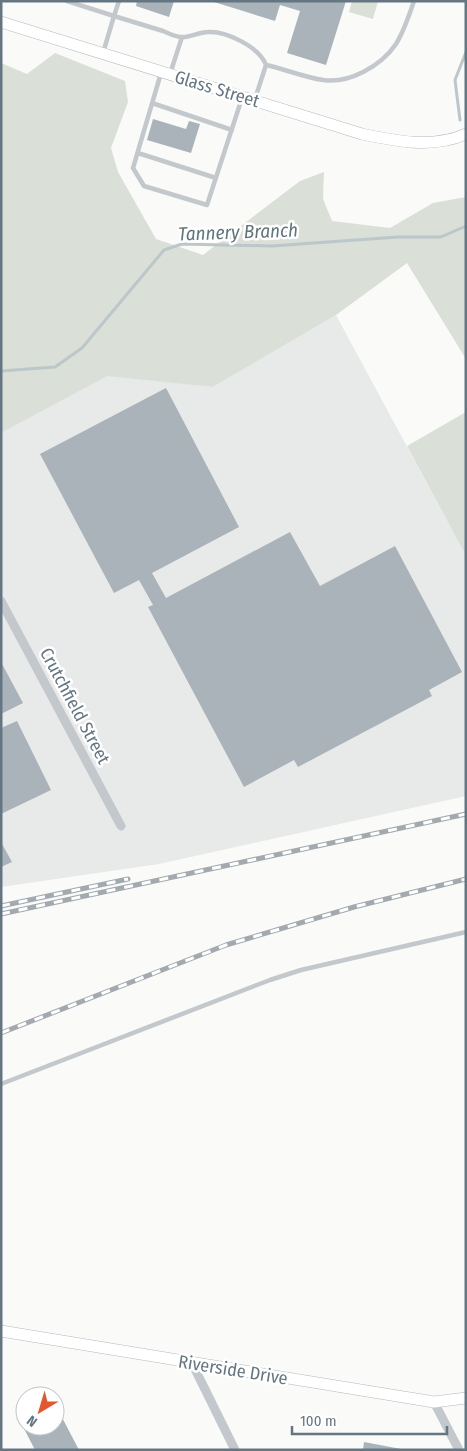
<svg xmlns="http://www.w3.org/2000/svg" width="467" height="1451" font-family="'Fira Sans Condensed',sans-serif">
<style>
.built{fill:#e8e9e9}
.green{fill:#dadfd7}
.lines{fill:none;stroke-linecap:round;stroke-linejoin:round}
.stream{stroke:#bbc7cb;stroke-width:3}
.building{fill:#aab3b9}
.secondary-casing{stroke:#b3babf;stroke-width:12}
.lane{stroke:#c3c8cc;stroke-width:4.5}
.street{stroke:#c3c8cc;stroke-width:9}
.secondary{stroke:#fff;stroke-width:11}
.rail-casing{stroke:#a2aab0;stroke-width:5}
.rail{stroke:#fff;stroke-width:3;stroke-dasharray:9;stroke-linecap:butt}
.labels{text-anchor:middle;dominant-baseline:central;stroke-width:5;stroke-linejoin:round;paint-order:stroke}
.street-label{font-size:18px;fill:#657683;stroke:#fff}
.water-label{font-size:19px;font-style:italic;fill:#60757c;stroke:#fff}
</style>
<rect width="100%" height="100%" fill="#fafaf8"/>
<path class="built" d="M 336,315 L 466,556 L 466,796 L 159,864 L 1,887 L 1,433 L 107,375 L 213,387 Z"/>
<path class="green" d="M 352,1 L 378,1 L 373,19 L 349,12 Z
M 55,53 L 125,81 L 128,102 L 111,148 L 118,172 L 156,239 L 203,255 L 300,181 L 324,172 L 323,199 L 332,221 L 390,228 L 433,203 L 466,197 L 466,359 L 407,263 L 336,315 L 213,387 L 107,376 L 1,433 L 1,63 L 27,74 Z
M 466,412 L 466,556 L 407,446 Z"/>
<g class="lines">
<path class="stream" d="M 460,120 L 455,80 L 466,52
M 1,371 L 55,367 L 82,348 L 164,250 L 182,244 L 272,246 L 398,237 L 441,237 L 466,226"/>
</g>
<path class="building" d="M 137,1 L 174,1 L 169,17 L 136,6 Z
M 346,1 L 326,65 L 287,53 L 300,11 L 280,5 L 275,21 L 214,2 Z
M 153,119 L 186,129 L 189,121 L 200,124 L 191,153 L 147,140 Z
M 166,388 L 239,527 L 152,573 L 166,598 L 290,532 L 320,586 L 395,546 L 462,672 L 429,690 L 432,696 L 298,767 L 294,760 L 244,787 L 148,607 L 153,605 L 139,580 L 114,593 L 40,454 Z
M 1,662 L 23,703 L 1,714 Z
M 17,721 L 51,790 L 1,814 L 1,728 Z
M 1,842 L 12,862 L 1,867 Z
M 55,1404 L 79,1450 L 35,1450 L 17,1415 L 25,1410 L 25,1426 L 55,1426 Z
M 364,1442 L 401,1449 L 401,1450 L 363,1450 Z"/>
<g class="lines">
<defs>
<path id="secondary" d="M 1,22 L 362,134 C 395,141 433,149 466,134
M 1,1331 L 434,1402 L 466,1398"/>
</defs>
<use href="#secondary" class="secondary-casing"/>
<path class="lane" d="M 67,1 L 114,16 L 103,53
M 119,1 L 114,16 C 130,21 147,26 163,31 C 168,33 176,37 181,37 C 189,38 199,32 208,32 C 227,31 259,47 266,65 C 285,69 303,77 323,80 C 349,84 381,66 396,44 C 404,31 409,16 414,1
M 161,73 L 133,168 L 144,186 L 207,205 L 242,98
M 170,74 L 182,37
M 255,99 L 266,65
M 152,103 L 232,130
M 138,153 L 216,178
M 1,1084 L 270,980 L 301,970 L 466,932"/>
<path class="street" d="M 1,601 L 121,826
M 192,1363 L 235,1450
M 434,1402 L 459,1450"/>
<use href="#secondary" class="secondary"/>
<defs>
<path id="rail" d="M 1,906 L 128,879
M 1,914 L 466,814
M 1,1033 L 226,945 L 354,907 L 466,879"/>
</defs>
<use href="#rail" class="rail-casing"/>
<use href="#rail" class="rail"/>
</g>
<g class="labels">
<g class="street-label">
<text transform="translate(217 89) rotate(17)">Glass Street</text>
<text transform="translate(75 706) rotate(62)">Crutchfield Street</text>
<text transform="translate(233 1370) rotate(9)">Riverside Drive</text>
</g>
<g class="water-label">
<text transform="translate(238 232) rotate(-2)">Tannery Branch</text>
</g>
</g>
<rect width="467" height="1451" fill="none" stroke="#657683" stroke-width="5"/>
<g transform="translate(40 1411) rotate(218)"><circle r="24" fill="#ffffff" stroke="#c1c8cd"/>
<path d="M0-4L9 19L0 12L-9 19Z" fill="#e4572e"/>
<text y="-8" font-size="14" font-weight="bold" text-anchor="middle" fill="#657683">N</text>
</g>
<path d="M292 1426v8h155v-8" fill="none" stroke="#657683" stroke-width="2.5"/>
<text x="300" y="1426" font-size="15" fill="#657683" stroke="#ffffff" stroke-width="4" paint-order="stroke">100 m</text>
</svg>
